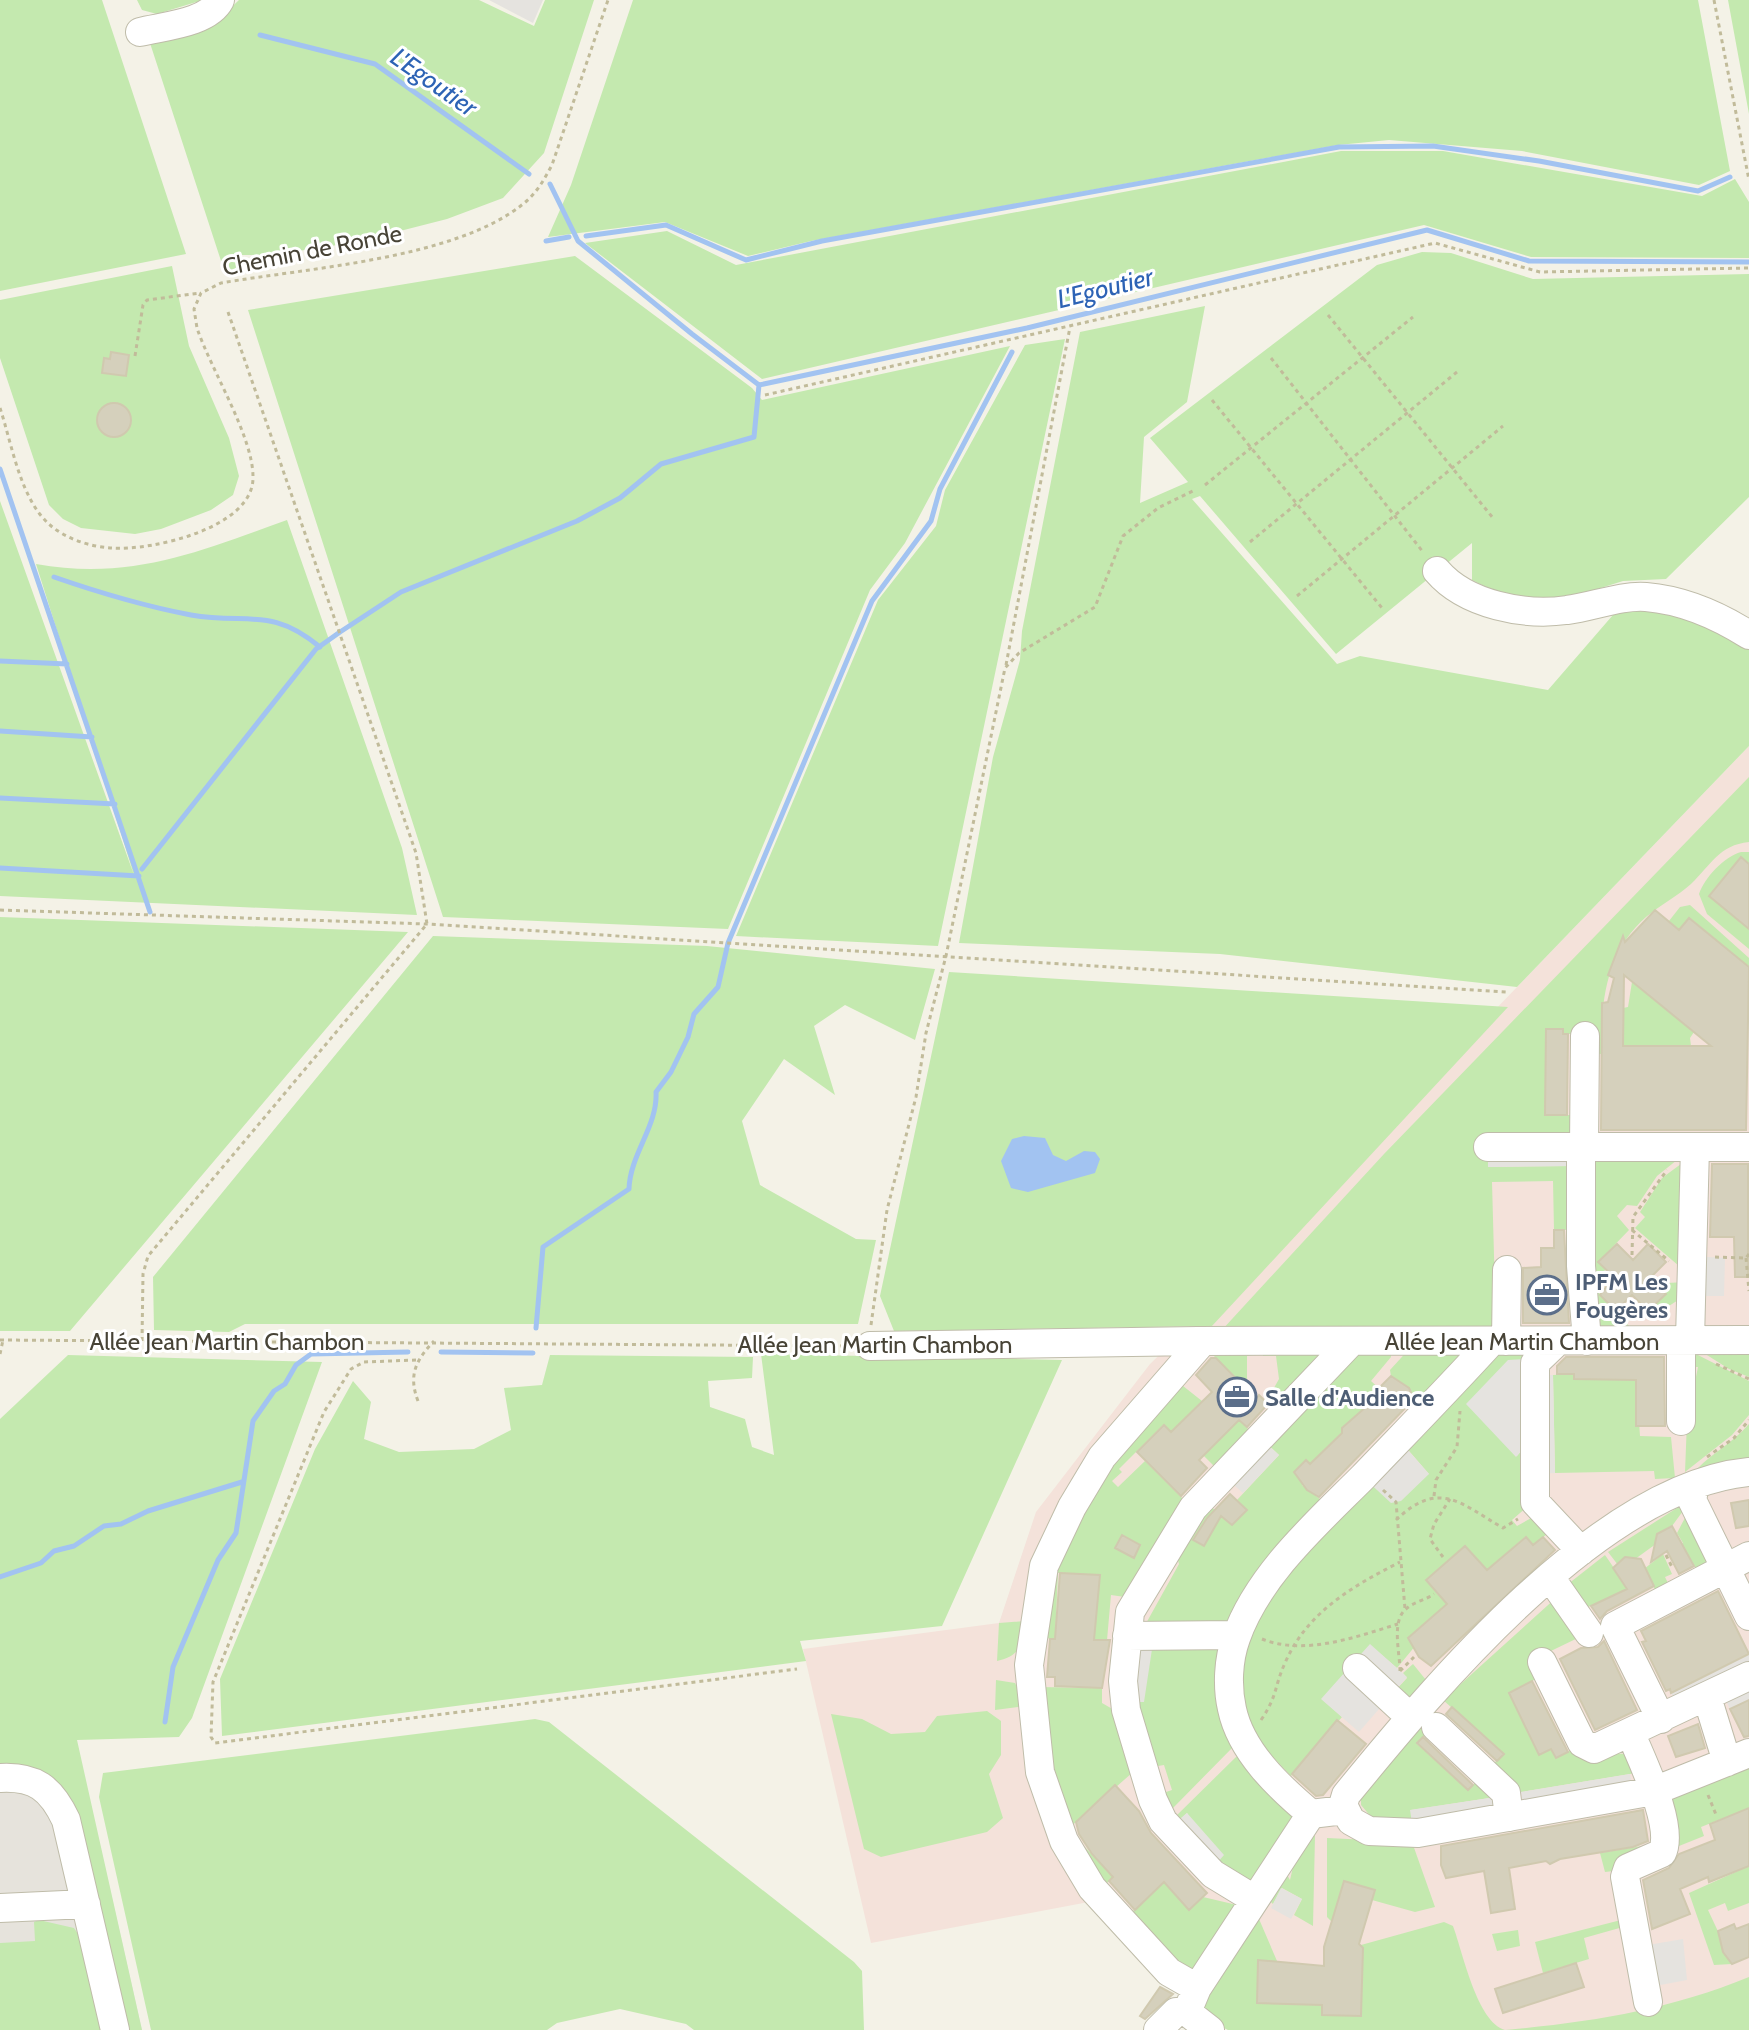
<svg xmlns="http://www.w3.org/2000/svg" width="1749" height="2030" font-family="Cabin,sans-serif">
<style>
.industrial{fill:#e6e3dc}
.medical{fill:#f4e2da}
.green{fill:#c4e9af}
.parking{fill:#e5e3df}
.water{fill:#a2c3f1}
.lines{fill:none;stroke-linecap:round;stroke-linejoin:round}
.stream{stroke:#a2c3f1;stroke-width:5}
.building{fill:#d5d0bc;stroke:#d0c9af;stroke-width:2;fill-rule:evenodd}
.minor-casing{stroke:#bfbca9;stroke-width:30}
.path{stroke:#c1bb9a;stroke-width:3;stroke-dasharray:4 4;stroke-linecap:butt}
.minor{stroke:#fff;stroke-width:28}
.labels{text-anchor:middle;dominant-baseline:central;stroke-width:6;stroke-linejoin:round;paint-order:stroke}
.street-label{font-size:24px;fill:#474336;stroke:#fff}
.service-label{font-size:24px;font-weight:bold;fill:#4e5e75;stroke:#fff;text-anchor:start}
.water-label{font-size:26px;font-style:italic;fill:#2d63b5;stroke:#fff}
</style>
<rect width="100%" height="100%" fill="#f4f2e7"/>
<path class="industrial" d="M 76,1740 L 142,2030 L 0,2030 L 0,1750 Z"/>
<path class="medical" d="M 1749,746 L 1749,2008 L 1656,2030 L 1228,2030 L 1094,1901 L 871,1943 L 803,1649 L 999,1623 L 1036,1512 L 1150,1364 L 1207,1309 Z"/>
<path class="green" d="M 0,0 L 102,0 L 186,254 L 0,291 Z
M 137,0 L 203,0 L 157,14 L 142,10 Z
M 239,0 L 479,0 L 534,26 L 545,0 L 594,0 L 544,153 L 503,198 L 447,219 L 357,242 L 272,255 L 237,255 L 239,275 L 232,276 L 223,267 L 149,40 L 210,28 Z
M 633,0 L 1698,0 L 1730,171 L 1699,185 L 1522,151 L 1389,140 L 1338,145 L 811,241 L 748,256 L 665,222 L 548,237 L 571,185 Z
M 1728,0 L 1749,0 L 1749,114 Z
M 1341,151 L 1443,151 L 1702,196 L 1735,179 L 1749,202 L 1749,258 L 1531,257 L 1424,225 L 762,379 L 585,243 L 667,231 L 736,265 Z
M 1422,252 L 1451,253 L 1533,279 L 1749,274 L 1749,497 L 1666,579 L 1623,581 L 1572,597 L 1508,598 L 1472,580 L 1472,543 L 1336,654 L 1200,496 L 1192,499 L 1337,664 L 1360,656 L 1548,690 L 1619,608 C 1670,606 1705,622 1749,645 L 1749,746 L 1517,987 L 1220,954 L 959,943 L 993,757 L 1020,660 L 1022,631 L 1080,332 L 1205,306 L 1187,402 L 1144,437 L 1140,503 L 1188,482 L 1150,438 L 1377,265 Z
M 575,256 L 752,388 L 762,400 L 1010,346 L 905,543 L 870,590 L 728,929 L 443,917 L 248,310 Z
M 172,266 L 189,346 L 229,438 L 239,476 L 233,495 L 211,510 L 161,529 L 135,534 L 81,528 L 63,519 L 49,505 L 0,358 L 0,300 Z
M 1065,339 L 938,946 L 736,936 L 878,600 L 936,526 L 945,490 L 1025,345 Z
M 0,501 L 134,875 L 36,564 C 132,581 200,551 287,520 L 402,848 L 417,915 L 0,896 Z
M 1749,777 L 1749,842 C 1719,845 1711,865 1691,884 C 1678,896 1660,905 1646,917 C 1605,953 1601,1003 1601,1054 L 1591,1054 L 1573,1034 L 1563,1034 L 1562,1029 L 1546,1029 L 1545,1115 L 1573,1115 L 1574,1140 L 1488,1147 L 1489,1167 L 1573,1166 L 1573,1230 L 1554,1230 L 1553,1181 L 1492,1182 L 1496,1328 L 1221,1331 L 1384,1154 Z
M 1741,852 L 1749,852 L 1749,949 L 1707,914 L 1699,894 C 1705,877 1724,857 1741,852 Z
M 1690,905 L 1749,958 L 1749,967 L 1732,954 L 1692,971 L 1715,939 L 1690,918 L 1665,948 L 1654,940 L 1680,907 Z
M 0,917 L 408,932 L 70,1331 L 0,1331 Z
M 433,936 L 707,946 L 935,969 L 915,1040 L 845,1005 L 814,1026 L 835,1095 L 784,1059 L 742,1121 L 760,1185 L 856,1239 L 876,1240 L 858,1324 L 245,1324 L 229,1332 L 154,1330 L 153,1277 Z
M 949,972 L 1508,1007 L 1212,1326 L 894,1331 L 880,1296 Z
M 1632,982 L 1694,1032 L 1690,1038 L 1691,1046 L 1623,1046 L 1623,1008 L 1628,1007 Z
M 1682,1156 L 1657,1176 L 1637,1206 L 1627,1205 L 1617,1216 L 1629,1230 L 1599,1261 L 1606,1270 L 1587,1277 L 1588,1160 Z
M 1685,1161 L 1687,1273 L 1635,1228 L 1645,1217 L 1640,1212 L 1662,1178 Z
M 1610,1279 L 1599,1293 L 1629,1326 L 1595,1326 L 1587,1283 Z
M 1686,1282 L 1686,1295 L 1658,1313 L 1643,1316 L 1665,1294 L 1660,1288 L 1667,1283 Z
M 1251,1346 L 1252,1355 L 1247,1356 L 1247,1380 L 1242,1385 L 1212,1354 Z
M 1262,1346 L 1327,1354 L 1273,1410 L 1266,1402 L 1279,1379 L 1276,1356 L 1263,1356 Z
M 1749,1346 L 1749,1377 L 1729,1369 L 1699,1350 Z
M 1411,1347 L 1467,1354 L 1428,1400 L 1416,1401 L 1408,1393 L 1408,1388 L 1391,1376 L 1390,1370 Z
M 1390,1348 L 1391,1357 L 1371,1381 L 1383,1392 L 1351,1424 L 1342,1427 L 1342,1432 L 1310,1464 L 1306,1460 L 1302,1485 L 1325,1503 L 1234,1622 L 1144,1627 L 1179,1564 L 1176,1553 L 1209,1505 L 1232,1525 L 1246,1510 L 1237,1500 L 1279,1455 L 1263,1440 L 1358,1349 Z
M 1535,1349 L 1517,1456 L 1526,1445 L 1529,1505 L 1512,1520 L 1517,1526 L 1533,1517 L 1551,1531 L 1533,1545 L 1525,1537 L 1480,1576 L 1478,1560 L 1465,1546 L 1426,1580 L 1438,1595 L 1454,1599 L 1397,1668 L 1370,1645 L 1322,1699 L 1342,1717 L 1291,1776 L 1251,1734 L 1241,1690 L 1243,1654 L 1264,1603 L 1366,1480 L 1429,1474 L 1403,1444 L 1495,1353 Z
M 1692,1352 L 1749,1381 L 1749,1415 L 1732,1435 L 1685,1472 L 1687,1421 L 1698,1367 L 1686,1367 Z
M 761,1354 L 1062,1360 L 942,1626 L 800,1641 L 806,1661 L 222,1736 L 220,1679 L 315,1449 L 353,1381 L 371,1402 L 364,1439 L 399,1452 L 474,1449 L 511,1430 L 504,1388 L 542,1385 L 550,1355 L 753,1357 L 752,1378 L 708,1381 L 710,1407 L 745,1419 L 752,1447 L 774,1455 Z
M 68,1355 L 322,1362 L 192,1718 L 179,1737 L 77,1740 L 142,2030 L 125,2030 L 74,1803 C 52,1772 38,1763 0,1766 L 0,1419 Z
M 1574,1374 L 1575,1379 L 1636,1380 L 1640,1436 L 1671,1437 L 1675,1478 L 1655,1479 L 1654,1471 L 1555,1473 L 1553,1375 Z
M 1178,1382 L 1202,1401 L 1171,1432 L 1163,1425 L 1119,1469 L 1122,1472 L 1112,1481 L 1118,1487 L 1145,1461 L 1185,1501 L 1132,1598 L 1111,1595 L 1107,1640 L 1094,1640 L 1100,1575 L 1058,1573 L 1055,1639 L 1045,1638 L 1050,1570 L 1078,1510 Z
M 1239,1420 L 1251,1432 L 1216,1468 L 1203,1455 Z
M 1749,1424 L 1749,1458 L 1699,1469 L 1696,1478 L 1690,1477 C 1706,1456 1731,1445 1749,1424 Z
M 1680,1506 L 1683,1511 L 1672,1526 L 1657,1534 L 1660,1541 L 1631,1562 L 1625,1557 L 1618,1565 L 1608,1552 Z
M 1687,1514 L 1712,1563 L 1700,1578 L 1694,1565 L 1678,1572 L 1669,1553 L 1683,1543 L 1677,1533 Z
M 1663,1554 L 1672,1574 L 1665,1577 L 1672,1591 L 1659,1597 L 1652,1584 L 1628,1589 L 1586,1608 L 1563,1588 L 1605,1555 L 1625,1584 Z
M 1558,1596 L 1582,1636 L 1528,1662 L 1536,1679 L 1509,1693 L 1539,1755 L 1551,1749 L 1556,1758 L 1573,1749 L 1624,1754 L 1636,1773 L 1521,1792 L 1491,1767 L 1503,1753 L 1443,1700 Z
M 1026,1621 C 1023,1643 1021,1656 997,1661 L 999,1623 Z
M 1154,1641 L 1217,1643 L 1225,1652 L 1234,1746 L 1173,1808 L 1165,1804 L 1160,1794 L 1172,1790 L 1164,1765 L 1152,1767 L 1133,1702 Z
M 1413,1664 L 1426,1680 L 1412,1701 L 1393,1693 L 1407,1678 L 1403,1673 Z
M 996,1680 L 1015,1683 L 1026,1706 L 995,1710 Z
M 1037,1687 L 1102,1688 L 1102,1703 L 1121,1714 L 1132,1773 L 1068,1829 L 1113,1877 L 1106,1884 L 1132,1912 L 1168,1879 L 1168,1887 L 1189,1910 L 1203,1897 L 1237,1905 L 1191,1973 L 1129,1915 L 1065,1831 Z
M 987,1711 L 1001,1721 L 1001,1755 L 989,1774 L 1003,1818 L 987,1832 L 881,1857 L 864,1849 L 831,1714 L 862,1719 L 891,1734 L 925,1732 L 937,1716 Z
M 535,1719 L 549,1722 L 854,1962 L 862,1971 L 864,2030 L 694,2030 L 686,2024 L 620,2009 L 557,2023 L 547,2030 L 151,2030 L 99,1797 L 103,1773 Z
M 1421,1727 L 1427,1733 L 1417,1744 L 1468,1790 L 1481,1777 L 1496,1797 L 1411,1810 L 1411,1819 L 1372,1818 L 1361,1805 L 1361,1798 Z
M 1236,1757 L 1245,1758 L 1296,1810 L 1256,1884 L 1215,1866 L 1187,1813 L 1177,1822 L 1174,1818 Z
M 1749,1768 L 1749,1808 L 1701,1827 L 1704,1836 L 1674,1848 L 1667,1801 Z
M 1305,1833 L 1315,1836 L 1313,1926 L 1294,1915 L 1302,1899 L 1282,1888 L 1273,1904 L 1263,1895 L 1282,1866 L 1290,1880 L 1299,1841 Z
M 1327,1838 L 1412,1842 L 1435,1907 L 1415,1912 L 1372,1900 L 1375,1890 L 1344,1881 L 1332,1922 L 1327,1917 Z
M 1654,1844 L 1614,1871 L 1605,1872 L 1600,1853 Z
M 1749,1866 L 1749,1903 L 1728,1911 L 1725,1903 L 1708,1910 L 1723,1942 L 1723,1952 L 1727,1953 L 1732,1964 L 1714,1965 L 1689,1893 Z
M 1259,1919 L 1277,1961 L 1258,1961 L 1257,2003 L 1322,2005 L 1323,2015 L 1360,2016 L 1361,1945 L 1444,1922 L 1453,1926 C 1463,1953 1477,2022 1505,2030 C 1592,2022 1668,2010 1749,1977 L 1749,2030 L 1228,2030 L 1208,2020 L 1200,2001 Z
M 39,1920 L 74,1928 L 82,1940 L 103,2030 L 0,2030 L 0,1943 L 35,1941 L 34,1922 Z
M 1621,1920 L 1623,1927 L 1584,1938 L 1589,1959 L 1543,1973 L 1535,1942 Z
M 1518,1930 L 1520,1946 L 1497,1951 L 1492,1934 Z"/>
<path class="parking" d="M 489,0 L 543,0 L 533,23 Z
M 1573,1146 L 1573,1166 L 1488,1167 L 1488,1147 Z
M 1692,1256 L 1725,1258 L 1724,1296 L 1692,1296 Z
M 1527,1359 L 1535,1375 L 1553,1375 L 1555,1473 L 1535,1474 L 1529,1442 L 1516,1457 L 1466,1404 L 1508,1360 Z
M 1259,1437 L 1279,1455 L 1243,1493 L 1222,1475 Z
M 1399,1440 L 1429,1474 L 1401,1501 L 1391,1503 L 1363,1477 Z
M 1127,1636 L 1154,1636 L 1144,1702 L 1125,1702 Z
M 1370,1644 L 1407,1677 L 1359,1732 L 1321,1699 Z
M 1749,1654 L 1749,1700 L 1730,1709 L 1721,1691 L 1681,1710 L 1671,1693 Z
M 1630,1774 L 1632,1787 L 1523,1805 L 1521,1792 Z
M 1496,1797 L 1498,1810 L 1412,1823 L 1410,1810 Z
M 1187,1813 L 1224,1855 L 1210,1871 L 1169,1828 Z
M 1281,1888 L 1302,1899 L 1291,1919 L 1271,1908 Z
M 1683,1939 L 1687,1980 L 1655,1986 L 1648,1945 Z"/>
<path class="water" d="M 1024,1136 L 1045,1138 L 1053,1155 L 1066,1161 L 1084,1151 L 1095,1152 L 1100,1159 L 1095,1173 L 1028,1192 L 1011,1188 L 1001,1161 L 1012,1139 Z"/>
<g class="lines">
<path class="stream" d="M 260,35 L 375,64 L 529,174
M 550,184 L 578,241 L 692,334 L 759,385 L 1027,328 L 1427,230 L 1529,261 L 1749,262
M 586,236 L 666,225 L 746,260 L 822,241 L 1339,147 L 1433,146 L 1539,161 L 1698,191 L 1730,177
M 546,241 L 569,237
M 0,469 L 150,912
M 54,577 C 100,593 144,606 191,615 C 247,625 271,606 320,647
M 0,661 L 67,664
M 0,731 L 92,737
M 0,798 L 115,804
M 0,868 L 139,876
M 142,869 L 316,649 L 340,632 L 401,592 L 577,521 L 620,498 L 661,464 L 754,437 L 759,385
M 536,1328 L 543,1247 L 629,1189 C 630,1154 658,1126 656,1092 L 671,1072 L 688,1037 L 694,1014 L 718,987 L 728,943 L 872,601 L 931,521 L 940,489 L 1012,352
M 441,1352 L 533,1353
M 0,1577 L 41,1563 L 54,1551 L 74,1546 L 104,1526 L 121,1524 L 148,1511 L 242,1482
M 165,1722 L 173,1667 L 218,1560 L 236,1533 L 253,1421 L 274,1391 L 285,1384 L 296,1365 L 311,1354 L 408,1352"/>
</g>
<path class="building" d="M 111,352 L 129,355 L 126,376 L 102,373 L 104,358 L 110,359 Z
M97 420a17 17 0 1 1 34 0a17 17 0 1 1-34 0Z
M 1741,857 L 1749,864 L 1749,929 L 1709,896 Z
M 1655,910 L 1679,930 L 1689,918 L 1749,967 L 1746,1130 L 1601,1130 L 1602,1003 L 1608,1002 L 1614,978 L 1608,975 L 1623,936 L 1625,942 ZM 1624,975 L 1711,1046 L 1623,1046 Z
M 1546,1029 L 1563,1029 L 1563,1034 L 1568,1034 L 1567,1115 L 1545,1115 Z
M 1712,1164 L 1748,1164 L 1748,1277 L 1735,1277 L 1734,1237 L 1710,1237 Z
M 1554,1230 L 1564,1230 L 1569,1323 L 1523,1323 L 1523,1268 L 1541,1267 L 1541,1248 L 1554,1248 Z
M 1617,1244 L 1633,1260 L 1648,1244 L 1666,1262 L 1650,1278 L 1666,1294 L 1648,1311 L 1632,1295 L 1616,1311 L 1600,1295 L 1614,1277 L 1598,1262 Z
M 1566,1357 L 1664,1357 L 1665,1426 L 1636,1426 L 1636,1380 L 1574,1379 L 1574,1374 L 1557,1374 L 1557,1366 Z
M 1211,1358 L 1216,1358 L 1256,1399 L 1259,1395 L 1268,1404 L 1247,1427 L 1239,1420 L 1199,1460 L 1207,1468 L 1181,1496 L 1137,1452 L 1164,1425 L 1171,1432 L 1212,1392 L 1196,1375 Z
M 1391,1376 L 1409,1388 L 1414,1399 L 1319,1497 L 1307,1490 L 1294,1472 L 1306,1460 L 1310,1464 L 1342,1433 L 1342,1428 L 1383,1392 L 1379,1388 Z
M 1230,1494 L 1247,1510 L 1232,1525 L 1221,1516 L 1204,1546 L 1193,1540 L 1207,1518 Z
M 1749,1500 L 1749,1526 L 1736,1528 L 1731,1503 Z
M 1672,1526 L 1694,1566 L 1679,1574 L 1667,1551 L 1651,1562 L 1657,1534 Z
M 1122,1535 L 1140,1545 L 1134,1558 L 1115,1548 Z
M 1526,1537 L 1533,1545 L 1543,1537 L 1555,1550 L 1431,1666 L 1419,1657 L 1408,1638 L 1447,1604 L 1426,1580 L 1465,1546 L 1487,1570 Z
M 1625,1557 L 1641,1559 L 1654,1586 L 1607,1611 L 1600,1619 L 1591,1606 L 1627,1589 L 1613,1568 Z
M 1060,1573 L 1100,1575 L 1094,1640 L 1110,1640 L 1102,1688 L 1055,1686 L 1055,1677 L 1047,1677 L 1050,1639 L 1055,1639 Z
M 1718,1591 L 1749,1654 L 1671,1693 L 1670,1689 L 1666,1691 L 1642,1642 L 1646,1641 L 1641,1631 Z
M 1604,1641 L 1637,1710 L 1595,1730 L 1560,1659 L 1581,1648 L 1598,1647 Z
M 1532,1681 L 1568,1752 L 1556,1758 L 1551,1749 L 1539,1755 L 1509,1693 Z
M 1749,1700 L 1749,1736 L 1744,1737 L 1730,1709 Z
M 1452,1707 L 1504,1754 L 1497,1761 L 1446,1714 Z
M 1337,1720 L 1366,1744 L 1323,1795 L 1316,1796 L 1292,1774 Z
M 1698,1724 L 1705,1748 L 1676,1757 L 1668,1736 Z
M 1423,1737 L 1473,1785 L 1468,1790 L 1417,1743 Z
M 1115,1785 L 1139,1811 L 1151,1833 L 1207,1893 L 1189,1910 L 1164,1882 L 1135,1910 L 1109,1881 L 1113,1877 L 1092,1854 L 1079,1834 L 1076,1822 Z
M 1749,1808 L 1749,1866 L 1709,1882 L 1708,1877 L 1680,1889 L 1690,1914 L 1652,1929 L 1643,1880 L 1669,1868 L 1679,1854 L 1715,1840 L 1710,1824 Z
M 1643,1810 L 1648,1841 L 1633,1847 L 1560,1859 L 1550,1864 L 1546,1861 L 1509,1868 L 1515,1909 L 1491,1913 L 1484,1871 L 1446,1878 L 1441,1865 L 1441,1846 Z
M 1344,1881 L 1375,1890 L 1359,1944 L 1363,1948 L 1361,2016 L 1322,2015 L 1322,2005 L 1257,2003 L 1258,1960 L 1324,1966 L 1324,1947 Z
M 1734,1924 L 1736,1929 L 1749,1924 L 1749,1957 L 1732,1964 L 1723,1952 L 1718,1931 Z
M 1576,1963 L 1584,1987 L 1503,2013 L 1495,1989 Z
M 1160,1987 L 1173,1994 L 1145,2019 L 1140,2016 Z"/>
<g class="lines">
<defs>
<path id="minor" d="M 140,32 C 164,26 208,23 220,0
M 1437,571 C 1466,605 1525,616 1567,610 C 1592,607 1621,595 1646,597 C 1682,600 1719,616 1749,635
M 1581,1146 L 1581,1266 L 1587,1341
M 1488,1147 L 1749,1147
M 1584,1147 L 1585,1036
M 1681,1340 L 1681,1421
M 1690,1340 L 1695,1147
M 1506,1341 L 1507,1270
M 1558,1341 L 1535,1363 L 1535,1502 L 1581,1551
M 870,1346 L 1198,1341 L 1749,1340
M 1749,1472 C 1601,1486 1435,1686 1346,1795 L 1343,1805 L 1351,1821 L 1369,1831 L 1418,1833 L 1654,1791 L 1749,1753
M 1695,1485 L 1692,1500 L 1749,1616
M 1550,1577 L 1589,1633
M 1127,1636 L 1237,1635
M 1542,1662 L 1582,1743 L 1594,1749 L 1749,1676
M 1357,1668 L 1410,1717
M 1707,1697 L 1727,1762
M 1661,1719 L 1615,1626 L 1749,1556
M 1436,1727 L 1506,1793 L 1509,1817
M 1631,1734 C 1642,1761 1675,1827 1662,1853 L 1628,1868 L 1625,1877 L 1648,2002
M 0,1778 C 35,1776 51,1788 66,1820 L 115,2030
M 1344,1810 L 1311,1814 C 1279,1787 1241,1752 1232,1709 C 1227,1687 1228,1660 1236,1638 C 1258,1575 1317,1523 1363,1477 C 1406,1432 1450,1387 1492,1341
M 1254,1899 L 1213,1874 L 1163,1821 L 1153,1800 L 1126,1710 L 1123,1681 L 1130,1612 L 1193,1508 L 1352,1341
M 0,1908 L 86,1904
M 1197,1988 L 1169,1972 L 1092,1888 L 1064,1841 L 1040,1772 L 1029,1665 L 1044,1566 L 1072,1507 L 1102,1457 L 1203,1341
M 1187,2012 L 1197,1988 L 1311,1814
M 1158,2030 L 1176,2012 L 1187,2012 L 1210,2030"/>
</defs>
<use href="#minor" class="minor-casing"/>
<path class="path" d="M 1714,0 L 1749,180
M 1328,315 L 1493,518
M 135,356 L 143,305 L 147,300 L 200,293
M 1271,358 L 1423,552
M 765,395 L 1435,243 L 1540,272 L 1749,268
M 1212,400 L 1382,608
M 0,408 C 12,444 20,499 50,525 C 66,539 91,547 112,548 C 151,551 254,528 253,477 C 253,436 211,370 197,328 L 194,309 L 201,293 L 221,283 C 307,268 455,259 523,204 C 536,194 544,180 552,165 L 608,0
M 1205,485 L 1413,317
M 1250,542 L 1457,372
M 1297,596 L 1503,426
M 1006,665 L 1070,327
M 0,910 L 427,924 L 1506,992
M 1632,1230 L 1669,1261
M 1632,1255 L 1633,1217 L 1667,1170
M 1715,1257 L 1746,1258 L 1749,1254
M 1746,1258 L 1749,1291
M 1632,1300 L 1632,1316
M 1653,1316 L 1667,1308
M 871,1325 L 887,1210 L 916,1097 L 926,1033 L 946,956 L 1005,668 L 1019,653 L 1095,607 L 1123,536 L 1158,508 L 1195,490
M 0,1340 L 848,1346
M 142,1341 L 143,1274 L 148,1256 L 427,924 L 416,853 L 228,312
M 0,1354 L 3,1340
M 416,1360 L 364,1362 L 351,1369 L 324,1412 L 213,1682 L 211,1737 L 215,1743 L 797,1669
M 1716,1364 L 1749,1379
M 418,1401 C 408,1375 416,1360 434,1341
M 1707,1457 L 1734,1438 L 1749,1420
M 1383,1490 L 1396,1502 L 1405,1609
M 1434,1496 L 1436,1480 L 1457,1447 L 1460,1411
M 1396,1520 C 1439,1479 1460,1503 1503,1528 L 1518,1519
M 1666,1555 L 1673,1569
M 1443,1557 L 1430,1539 L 1434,1524 L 1450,1499
M 1262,1639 C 1304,1656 1356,1637 1398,1624
M 1400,1671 C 1400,1653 1391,1621 1406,1609 C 1413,1602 1426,1600 1434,1594
M 1400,1671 L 1414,1657
M 1261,1720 C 1278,1695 1274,1687 1285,1663 C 1307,1612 1353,1586 1400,1562
M 1708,1795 L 1717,1817"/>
<use href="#minor" class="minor"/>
</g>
<defs>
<symbol id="office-ring" viewBox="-11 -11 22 22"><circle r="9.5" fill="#fff" stroke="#5c6f8a" stroke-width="1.5"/><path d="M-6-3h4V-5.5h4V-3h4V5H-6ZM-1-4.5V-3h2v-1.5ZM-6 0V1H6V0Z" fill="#5c6f8a"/></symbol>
</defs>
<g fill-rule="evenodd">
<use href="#office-ring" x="1525" y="1273" width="44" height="44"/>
<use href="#office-ring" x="1215" y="1375" width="44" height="44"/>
</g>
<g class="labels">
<g class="street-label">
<text transform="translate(312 250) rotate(-11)">Chemin de Ronde</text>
<text x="227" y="1341">Allée Jean Martin Chambon</text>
<text x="1522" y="1341">Allée Jean Martin Chambon</text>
<text x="875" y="1344">Allée Jean Martin Chambon</text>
</g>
<g class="service-label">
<text x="1575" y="1281">IPFM Les<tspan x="1575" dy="28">Fougères</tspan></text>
<text x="1265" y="1397">Salle d'Audience</text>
</g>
<g class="water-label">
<text transform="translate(434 82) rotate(35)">L'Egoutier</text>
<text transform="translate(1105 288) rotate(-14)">L'Egoutier</text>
</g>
</g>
</svg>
